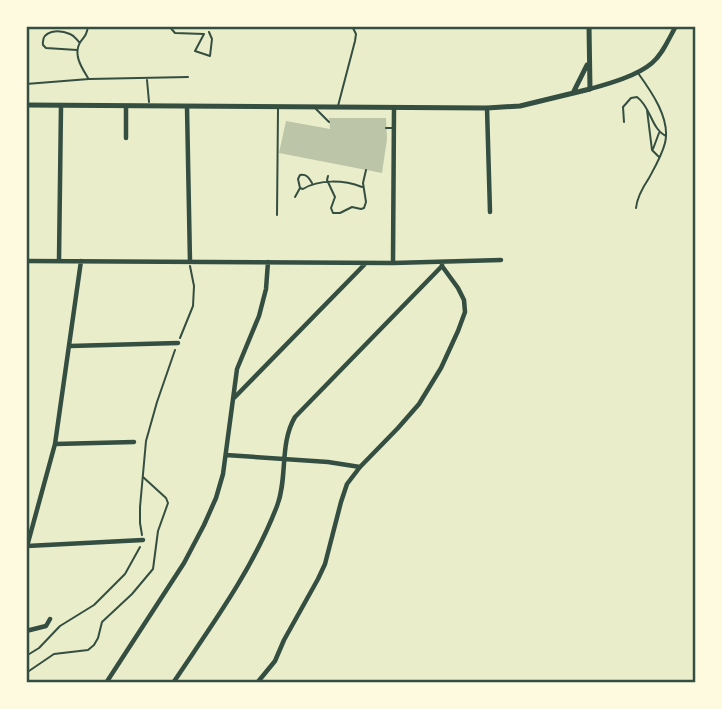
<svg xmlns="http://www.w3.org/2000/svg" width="722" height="709" font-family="Raleway,sans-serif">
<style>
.building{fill:#bcc5a7}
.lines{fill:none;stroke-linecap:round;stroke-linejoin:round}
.path{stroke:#344e41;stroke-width:2}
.service{stroke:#344e41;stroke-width:2}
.minor{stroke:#344e41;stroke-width:4.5}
.tertiary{stroke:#344e41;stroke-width:5}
.neatline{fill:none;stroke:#344e41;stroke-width:2.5}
</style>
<rect width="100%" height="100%" fill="#e9edc9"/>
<path class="building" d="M 329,118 L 386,118 L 387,139 L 382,173 L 279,153 L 286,121 L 330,129 Z"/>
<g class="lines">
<path class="path" d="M 169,26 L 175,33 L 204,34 L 195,51 L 210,56 L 212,39 L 209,32
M 328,176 L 327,180 L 335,197 L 331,208 L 333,213 L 340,213 L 352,207 L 361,209 L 364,208 L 366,202 L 363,183 L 366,170
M 300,188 L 303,189 C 319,179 344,180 362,187
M 295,197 L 300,188 L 298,179 L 300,175 C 307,174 309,178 312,183
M 180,338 L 193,306 L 194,286 L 190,266
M 142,535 L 140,523 L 140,507 L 146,441 L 157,402 L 175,350
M 26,656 L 39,648 L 60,626 L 94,605 L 125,574 L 140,547
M 26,673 L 54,654 L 88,650 L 94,645 L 98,638 L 102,622 L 132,594 L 153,569 L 158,531 L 168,503 L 166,498 L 143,477"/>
<path class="service" d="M 88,26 C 87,34 85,36 81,41 C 72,54 82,68 88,78
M 77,50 L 46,48 L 43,45 C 41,30 59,29 70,34 C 75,36 76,39 79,42
M 147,80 L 149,102
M 26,84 L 89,79 L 188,77
M 338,106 L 355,41 L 356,34 L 352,26
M 316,109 L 329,122
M 647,110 L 652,150 L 659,157
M 624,122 L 623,107 L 631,98 L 637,97 C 651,107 651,129 666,136
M 386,128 L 392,128
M 653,149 L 659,133
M 636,208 C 637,197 643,187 649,178 C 655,167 662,155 665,143 C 671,119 651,91 638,73
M 277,215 L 278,109"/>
<path class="minor" d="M 590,89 C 608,84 637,76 652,63 C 663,54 669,38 676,26
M 187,107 L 190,262
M 487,108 L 490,212
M 126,138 L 126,107
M 59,260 L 61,106
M 26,261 L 393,263 L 501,260
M 393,263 L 394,108
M 70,346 L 178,343
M 234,398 L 365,264
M 55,444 L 134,442
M 226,455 L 328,462 L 360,467
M 27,546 L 143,540
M 26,550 L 55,444 L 81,261
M 26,631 L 46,626 L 50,619
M 106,683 L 184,563 L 204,525 L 216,498 L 223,474 L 237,369 L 259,316 L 266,289 L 268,262
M 173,683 C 211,626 252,571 277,506 C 288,478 279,444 295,417 L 442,266 L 442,262
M 257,683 L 275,661 L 284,640 L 318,579 L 325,564 L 341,502 L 347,484 L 360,467 L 398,428 L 419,404 L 441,368 L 458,331 L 465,312 L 464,300 L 458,288 L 442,266"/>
<path class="tertiary" d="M 573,93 L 587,65
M 26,105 L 487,108 L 520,106 L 590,89 L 589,26"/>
</g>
<rect width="722" height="709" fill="none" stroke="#fefae0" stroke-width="56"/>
<rect x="28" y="28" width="666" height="653" class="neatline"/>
</svg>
